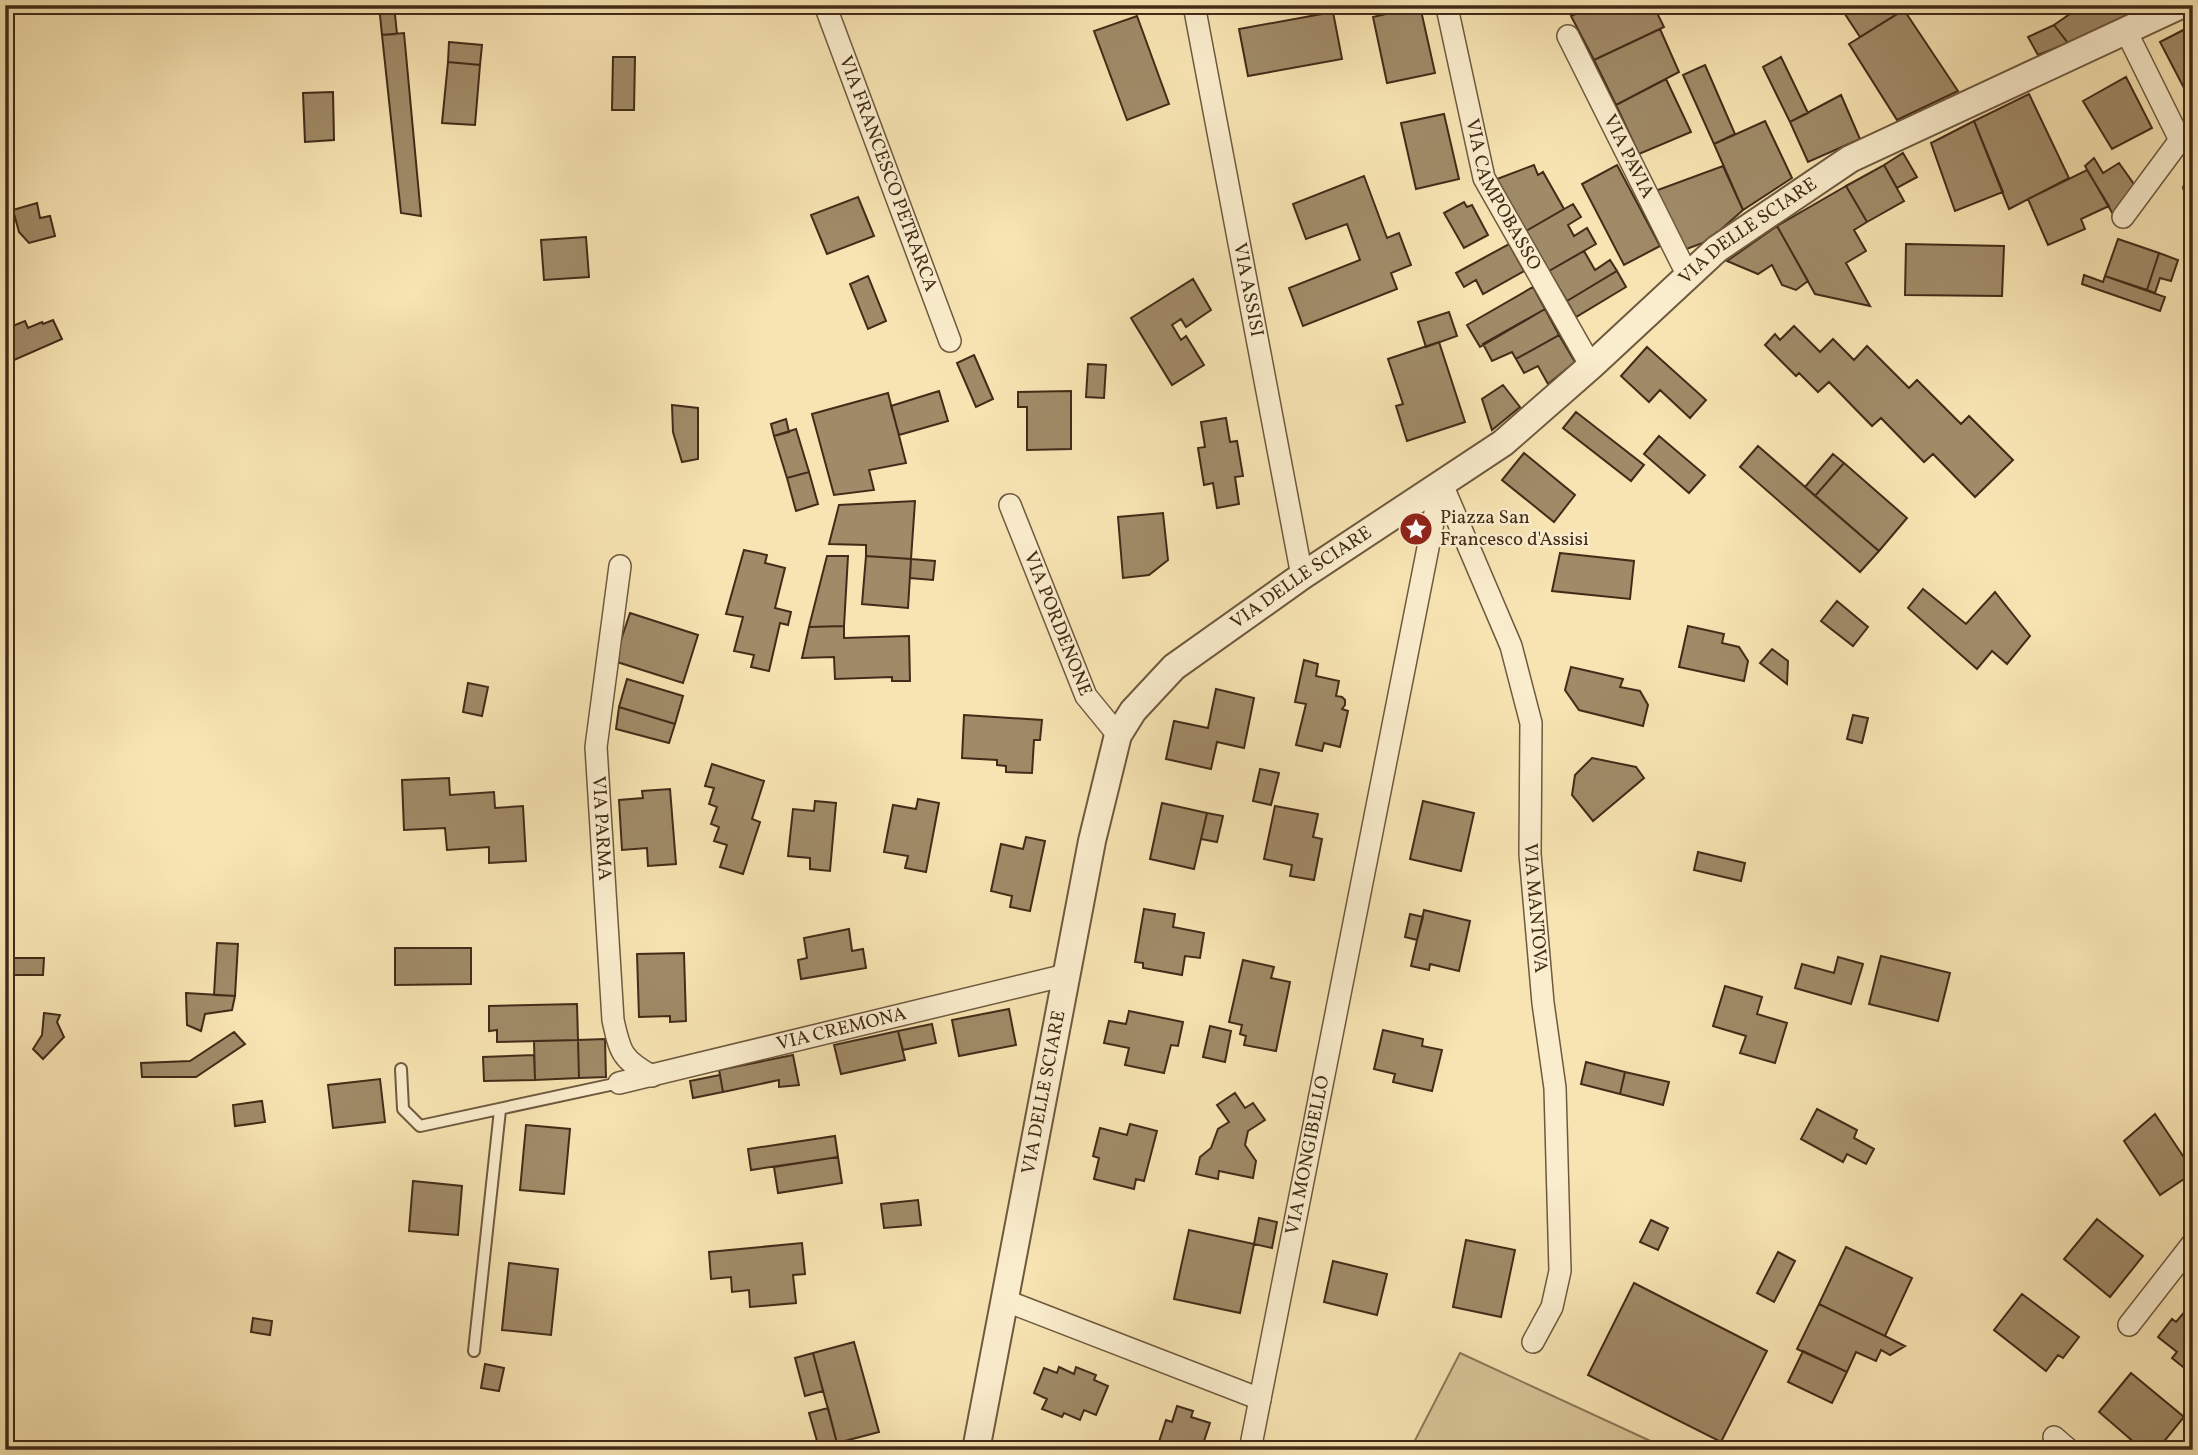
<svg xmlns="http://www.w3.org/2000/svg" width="2198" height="1455" font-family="Vollkorn,serif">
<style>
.green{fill:#d8c598;stroke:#8d7858;stroke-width:2}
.building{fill:#a08b68;stroke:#422b18;stroke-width:2}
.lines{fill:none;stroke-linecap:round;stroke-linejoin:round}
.service-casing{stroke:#6f593e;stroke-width:14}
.minor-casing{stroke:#6f593e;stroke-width:24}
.tertiary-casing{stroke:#6f593e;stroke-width:30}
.service{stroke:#faedcd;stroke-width:10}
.minor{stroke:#faedcd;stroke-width:21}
.tertiary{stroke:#faedcd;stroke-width:26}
.labels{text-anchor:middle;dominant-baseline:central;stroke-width:5;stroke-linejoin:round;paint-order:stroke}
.street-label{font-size:19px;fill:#422b18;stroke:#faedcd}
.poi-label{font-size:19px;fill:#422b18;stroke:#faedcd;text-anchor:start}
</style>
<rect width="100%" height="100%" fill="#f7e4b2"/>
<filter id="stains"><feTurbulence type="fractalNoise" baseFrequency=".00286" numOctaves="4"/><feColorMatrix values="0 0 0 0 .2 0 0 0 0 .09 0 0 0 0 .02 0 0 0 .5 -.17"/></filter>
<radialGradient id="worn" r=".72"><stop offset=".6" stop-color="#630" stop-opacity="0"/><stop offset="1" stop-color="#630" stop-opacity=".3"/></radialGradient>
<path class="green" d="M 1460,1353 L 1670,1450 L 1410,1450 Z"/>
<path class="building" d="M 379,5 L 394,5 L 397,34 L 382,35 Z
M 1576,5 L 1596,5 L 1578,13 Z
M 1596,5 L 1653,5 L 1664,27 L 1594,60 L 1571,16 Z
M 1839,5 L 1896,5 L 1900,12 L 1860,37 Z
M 2139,5 L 2129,14 L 2068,43 L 2054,25 L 2083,5 Z
M 1420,6 L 1435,73 L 1387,83 L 1373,17 Z
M 1904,10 L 1958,91 L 1897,120 L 1849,44 Z
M 1333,12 L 1342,59 L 1248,76 L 1239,29 Z
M 1137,16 L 1169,104 L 1127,120 L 1094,31 Z
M 2054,25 L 2068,43 L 2038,55 L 2028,37 Z
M 2193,25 L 2193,84 L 2184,88 L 2160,42 Z
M 1660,29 L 1679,72 L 1616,105 L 1594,60 Z
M 404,33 L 421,216 L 401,213 L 382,35 Z
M 449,42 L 482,45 L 480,65 L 448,62 Z
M 613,57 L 635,57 L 634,110 L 612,110 Z
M 1781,57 L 1808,113 L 1790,122 L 1763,67 Z
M 448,62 L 480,65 L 475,125 L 442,123 Z
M 1705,65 L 1735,134 L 1714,144 L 1683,75 Z
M 2126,77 L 2152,128 L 2112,149 L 2083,101 Z
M 1666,79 L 1691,132 L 1639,154 L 1616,105 Z
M 333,92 L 334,140 L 305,142 L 303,93 Z
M 2029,94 L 2069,178 L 2009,209 L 1974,121 Z
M 1841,95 L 1860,139 L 1808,162 L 1790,122 Z
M 1444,114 L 1459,179 L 1416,189 L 1401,123 Z
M 1765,121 L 1792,178 L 1743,210 L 1714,144 Z
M 1974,121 L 2003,192 L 1955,211 L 1931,143 Z
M 5,124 L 14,132 L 5,142 Z
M 1903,153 L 1917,177 L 1897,188 L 1884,165 Z
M 2094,158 L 2103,173 L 2119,163 L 2136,187 L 2114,216 L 2085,166 Z
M 1534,165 L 1538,175 L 1543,172 L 1564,209 L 1526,231 L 1497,179 Z
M 1617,165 L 1660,246 L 1624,265 L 1582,184 Z
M 1884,165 L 1904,201 L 1867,222 L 1846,186 Z
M 1723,166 L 1743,210 L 1708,241 L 1684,250 L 1655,191 Z
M 2087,170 L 2109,206 L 2081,219 L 2085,229 L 2048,245 L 2028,199 Z
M 2193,173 L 2193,230 L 2183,187 Z
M 1364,176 L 1387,238 L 1399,233 L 1411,265 L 1391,273 L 1397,289 L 1303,326 L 1289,288 L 1360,260 L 1347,224 L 1306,239 L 1293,204 Z
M 1846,186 L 1867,222 L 1854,230 L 1866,251 L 1846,263 L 1870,306 L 1815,294 L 1777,226 Z
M 858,197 L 874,236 L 827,254 L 811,215 Z
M 1464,202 L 1467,207 L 1472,205 L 1488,235 L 1464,248 L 1444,213 Z
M 37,203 L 40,218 L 50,216 L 55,236 L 29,243 L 19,232 L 13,210 Z
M 1573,204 L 1581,217 L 1568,225 L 1574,236 L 1587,228 L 1596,244 L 1549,271 L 1526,231 Z
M 1777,226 L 1808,281 L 1796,290 L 1782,285 L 1772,265 L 1758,274 L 1727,261 Z
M 586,237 L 589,277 L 544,280 L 541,240 Z
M 2118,239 L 2159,253 L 2147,290 L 2105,276 Z
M 1509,244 L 1524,271 L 1483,294 L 1476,280 L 1464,287 L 1456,273 Z
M 1906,244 L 2004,246 L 2002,296 L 1905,295 Z
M 1584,251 L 1595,270 L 1610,260 L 1617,271 L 1567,301 L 1549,271 Z
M 2159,253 L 2178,260 L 2171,281 L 2160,278 L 2155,293 L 2147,290 Z
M 1617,271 L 1626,287 L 1576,317 L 1567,301 Z
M 2084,275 L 2103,282 L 2105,276 L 2165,297 L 2160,311 L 2082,284 Z
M 868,276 L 886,321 L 868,329 L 850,284 Z
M 1193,279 L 1211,310 L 1186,327 L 1181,319 L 1172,325 L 1181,340 L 1186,336 L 1204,365 L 1172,385 L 1131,318 Z
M 1533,287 L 1545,309 L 1480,347 L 1467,325 Z
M 1545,309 L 1559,335 L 1516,359 L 1512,352 L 1492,361 L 1483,344 Z
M 1449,312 L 1457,336 L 1426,347 L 1418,322 Z
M 53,320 L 62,339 L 5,364 L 5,329 L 25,321 L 28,328 L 42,322 L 43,324 Z
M 1794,326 L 1820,352 L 1833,339 L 1854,360 L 1867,346 L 1909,388 L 1917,380 L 1961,424 L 1969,416 L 2013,460 L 1975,497 L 1933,454 L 1924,462 L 1881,418 L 1872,426 L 1829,382 L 1818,392 L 1799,373 L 1796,376 L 1765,345 L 1775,334 L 1780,340 Z
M 1559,335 L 1575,362 L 1548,384 L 1538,366 L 1524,373 L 1516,359 Z
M 1439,342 L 1465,422 L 1407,441 L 1396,406 L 1403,404 L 1388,359 Z
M 1647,347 L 1706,400 L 1690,418 L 1660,390 L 1649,402 L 1621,376 Z
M 974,355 L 993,399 L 976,407 L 957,363 Z
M 1088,364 L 1106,365 L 1104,398 L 1086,397 Z
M 1503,385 L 1520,407 L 1492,430 L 1482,399 Z
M 939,391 L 948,421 L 899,435 L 891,406 Z
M 1071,391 L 1071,449 L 1027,450 L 1027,407 L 1018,407 L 1018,392 Z
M 888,393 L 906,463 L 869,470 L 874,490 L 834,495 L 812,414 Z
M 672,405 L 698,408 L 698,459 L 682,462 L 673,432 Z
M 1576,412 L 1644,465 L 1631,481 L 1563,428 Z
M 1226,418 L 1230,442 L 1237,441 L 1243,476 L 1235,477 L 1239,504 L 1217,508 L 1213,483 L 1204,485 L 1198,448 L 1205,447 L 1201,422 Z
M 786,419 L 789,432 L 774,436 L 771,424 Z
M 796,429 L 809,472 L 787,478 L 774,436 Z
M 1659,436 L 1705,475 L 1689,493 L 1644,454 Z
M 1758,446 L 1879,551 L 1860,572 L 1740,467 Z
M 1524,453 L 1575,495 L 1554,522 L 1502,480 Z
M 1833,454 L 1844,463 L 1815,496 L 1805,487 Z
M 1844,463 L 1907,518 L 1879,551 L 1815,496 Z
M 809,472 L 818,504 L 796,511 L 787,478 Z
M 915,501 L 911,559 L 866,556 L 866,545 L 829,544 L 839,505 Z
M 1163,513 L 1168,560 L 1149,575 L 1123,578 L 1118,517 Z
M 744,550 L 767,555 L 765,563 L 785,568 L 775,608 L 791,612 L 788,625 L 780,623 L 769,671 L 751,667 L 754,655 L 734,651 L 743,617 L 726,614 Z
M 1560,553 L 1634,561 L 1630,599 L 1552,591 Z
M 827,556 L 848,556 L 844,626 L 809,627 Z
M 866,556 L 911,559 L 908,608 L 862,604 Z
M 911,559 L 935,561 L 933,580 L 910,578 Z
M 1923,589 L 1966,624 L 1995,592 L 2030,636 L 2007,664 L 1992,651 L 1977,669 L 1908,608 Z
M 1837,601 L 1868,627 L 1853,646 L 1821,621 Z
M 630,613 L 698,635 L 683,683 L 614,661 Z
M 844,626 L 844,638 L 909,636 L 910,681 L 892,681 L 892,677 L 835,679 L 834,657 L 802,658 L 809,627 Z
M 1688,626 L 1724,634 L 1722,643 L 1739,647 L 1748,661 L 1744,681 L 1679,667 Z
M 1772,649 L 1788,661 L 1787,684 L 1760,663 Z
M 1304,660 L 1318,664 L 1316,676 L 1339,681 L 1336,696 L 1342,697 L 1345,700 L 1345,705 L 1342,709 L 1348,711 L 1340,747 L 1324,743 L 1322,751 L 1296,745 L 1306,704 L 1295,702 Z
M 1571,667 L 1623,679 L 1620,687 L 1640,691 L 1648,705 L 1643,726 L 1579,710 L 1565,690 Z
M 627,679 L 683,696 L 675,724 L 619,707 Z
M 468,683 L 488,687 L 482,716 L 463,712 Z
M 1216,689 L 1254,698 L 1244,748 L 1217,742 L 1211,769 L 1166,759 L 1174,721 L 1208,728 Z
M 619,707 L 675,724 L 669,743 L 616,729 Z
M 964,715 L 1042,720 L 1040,740 L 1034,740 L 1032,773 L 1006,772 L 1006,766 L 997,765 L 997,760 L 962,758 Z
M 1853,715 L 1868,718 L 1862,743 L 1847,739 Z
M 1592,758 L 1636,767 L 1644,778 L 1593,821 L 1572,795 L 1575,775 Z
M 712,764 L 764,781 L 752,819 L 760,822 L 743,874 L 720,867 L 727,845 L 714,841 L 719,827 L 711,824 L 717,807 L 709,804 L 714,788 L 705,786 Z
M 1260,769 L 1279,773 L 1271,805 L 1253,801 Z
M 449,778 L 450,795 L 494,792 L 495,808 L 523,806 L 526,861 L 489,863 L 489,847 L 447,850 L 445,828 L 404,830 L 402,780 Z
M 670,789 L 676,864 L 648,866 L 647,848 L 622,850 L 619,800 L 643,798 L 642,791 Z
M 918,799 L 939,803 L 926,872 L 905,868 L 908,856 L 884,852 L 893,805 L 916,809 Z
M 815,801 L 836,803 L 830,871 L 810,869 L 810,858 L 788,856 L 793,809 L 814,811 Z
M 1423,801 L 1474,813 L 1461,871 L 1410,859 Z
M 1162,803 L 1207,813 L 1194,869 L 1150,859 Z
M 1275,806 L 1318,814 L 1313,837 L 1322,839 L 1314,880 L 1290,876 L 1292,865 L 1264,859 Z
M 1207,813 L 1223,816 L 1217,842 L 1201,839 Z
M 1026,837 L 1045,841 L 1030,911 L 1010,907 L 1012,896 L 991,891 L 1001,844 L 1023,849 Z
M 1698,852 L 1745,863 L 1741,881 L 1694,870 Z
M 1144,909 L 1175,914 L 1173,927 L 1204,933 L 1200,958 L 1185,956 L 1182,975 L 1143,968 L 1143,963 L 1135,962 Z
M 1424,910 L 1470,921 L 1459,971 L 1430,964 L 1429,970 L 1411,966 Z
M 1410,914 L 1423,917 L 1417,940 L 1405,937 Z
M 849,929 L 852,951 L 863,949 L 866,968 L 801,979 L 798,960 L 807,958 L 804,938 Z
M 217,943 L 238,944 L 235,996 L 214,995 Z
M 395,948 L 471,948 L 471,984 L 395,985 Z
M 684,953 L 686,1021 L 670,1022 L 670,1016 L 639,1017 L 637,954 Z
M 1881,956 L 1950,973 L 1938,1021 L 1869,1004 Z
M 1838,957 L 1863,964 L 1851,1004 L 1795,988 L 1802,964 L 1834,973 Z
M 10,958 L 44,958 L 43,975 L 9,975 Z
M 1243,960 L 1274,967 L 1271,978 L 1290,982 L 1276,1051 L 1244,1045 L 1246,1036 L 1240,1034 L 1242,1025 L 1229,1022 Z
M 1725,986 L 1762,997 L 1757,1014 L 1787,1023 L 1775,1063 L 1740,1053 L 1746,1036 L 1713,1026 Z
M 186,993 L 235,996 L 232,1010 L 205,1014 L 201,1031 L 187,1025 Z
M 577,1004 L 578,1040 L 497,1042 L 497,1030 L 489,1031 L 489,1006 Z
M 1009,1009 L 1016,1045 L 959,1056 L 952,1020 Z
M 1129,1011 L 1183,1022 L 1178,1046 L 1171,1045 L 1164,1073 L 1125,1065 L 1129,1048 L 1104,1043 L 1109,1021 L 1126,1024 Z
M 44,1013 L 60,1015 L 57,1022 L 64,1037 L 43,1059 L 33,1049 L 42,1035 Z
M 932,1024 L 936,1043 L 903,1050 L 898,1031 Z
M 1210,1026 L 1231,1031 L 1225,1062 L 1203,1057 Z
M 1383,1030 L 1423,1039 L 1422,1046 L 1442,1050 L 1432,1091 L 1393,1082 L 1395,1074 L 1374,1069 Z
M 898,1031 L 905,1060 L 841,1074 L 834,1045 Z
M 234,1032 L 245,1044 L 196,1077 L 142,1077 L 141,1063 L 190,1061 Z
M 605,1039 L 606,1077 L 579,1078 L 578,1040 Z
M 578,1040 L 579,1078 L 535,1080 L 534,1041 Z
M 534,1055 L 535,1080 L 484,1081 L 483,1057 Z
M 793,1055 L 799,1085 L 779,1087 L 779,1080 L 723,1092 L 719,1070 Z
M 1586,1062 L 1625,1072 L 1620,1094 L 1581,1084 Z
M 1625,1072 L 1669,1082 L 1663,1105 L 1620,1094 Z
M 720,1075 L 723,1092 L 693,1098 L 690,1081 Z
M 380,1079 L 385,1122 L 333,1128 L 328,1085 Z
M 1235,1093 L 1245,1108 L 1253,1103 L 1265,1120 L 1248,1131 L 1245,1145 L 1256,1161 L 1253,1178 L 1219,1171 L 1218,1179 L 1196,1174 L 1200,1157 L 1211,1148 L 1218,1129 L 1229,1122 L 1217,1105 Z
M 262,1101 L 265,1122 L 235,1126 L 233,1105 Z
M 1817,1109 L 1857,1130 L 1854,1138 L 1874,1149 L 1866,1164 L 1847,1154 L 1843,1162 L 1801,1139 Z
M 2155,1114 L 2193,1171 L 2193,1173 L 2160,1195 L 2124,1141 Z
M 1130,1124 L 1157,1131 L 1144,1181 L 1136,1179 L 1134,1189 L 1094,1179 L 1099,1158 L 1093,1156 L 1100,1128 L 1127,1135 Z
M 526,1125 L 570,1129 L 564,1194 L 520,1190 Z
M 835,1136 L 838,1157 L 751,1170 L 748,1149 Z
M 838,1157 L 842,1183 L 778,1193 L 774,1167 Z
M 413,1181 L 462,1186 L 458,1235 L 409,1231 Z
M 918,1200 L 921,1225 L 884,1228 L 881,1204 Z
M 1259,1218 L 1277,1222 L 1272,1248 L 1254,1244 Z
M 2097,1219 L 2143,1256 L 2110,1297 L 2064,1259 Z
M 1651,1220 L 1668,1228 L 1658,1250 L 1640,1242 Z
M 1189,1230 L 1254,1244 L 1240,1313 L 1174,1299 Z
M 1466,1240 L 1515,1250 L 1501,1317 L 1453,1307 Z
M 802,1243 L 805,1274 L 793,1275 L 796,1303 L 750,1307 L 749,1290 L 732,1292 L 731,1277 L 711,1279 L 709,1252 Z
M 1846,1247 L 1912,1278 L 1885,1336 L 1819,1304 Z
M 1778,1252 L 1795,1261 L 1774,1302 L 1757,1293 Z
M 1333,1261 L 1387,1274 L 1377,1315 L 1324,1302 Z
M 509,1263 L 558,1269 L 551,1335 L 502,1330 Z
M 1634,1283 L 1767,1351 L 1721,1442 L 1588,1375 Z
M 2022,1294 L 2079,1337 L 2063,1358 L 2058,1355 L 2046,1371 L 1994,1330 Z
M 2193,1302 L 2193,1375 L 2172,1358 L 2177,1352 L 2158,1337 L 2172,1319 L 2176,1322 Z
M 1819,1304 L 1885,1336 L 1905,1346 L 1890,1355 L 1881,1350 L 1876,1361 L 1856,1352 L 1847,1372 L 1797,1349 Z
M 253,1318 L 272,1321 L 270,1335 L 251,1332 Z
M 854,1342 L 879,1432 L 837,1443 L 813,1353 Z
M 1803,1351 L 1847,1372 L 1832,1403 L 1788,1382 Z
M 813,1353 L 823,1391 L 805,1396 L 795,1358 Z
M 485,1364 L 504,1368 L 499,1391 L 481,1388 Z
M 1059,1367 L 1074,1374 L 1076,1367 L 1096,1375 L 1094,1380 L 1108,1386 L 1096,1415 L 1084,1410 L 1080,1420 L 1064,1413 L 1062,1417 L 1042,1409 L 1047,1399 L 1034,1393 L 1044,1368 L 1057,1373 Z
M 2131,1373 L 2184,1417 L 2157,1450 L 2143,1450 L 2099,1412 Z
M 1177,1406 L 1193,1411 L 1191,1417 L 1210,1423 L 1201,1450 L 1157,1448 L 1166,1420 L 1172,1422 Z
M 828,1408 L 837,1443 L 819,1448 L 809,1413 Z"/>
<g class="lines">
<defs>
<path id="service" d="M 401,1069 L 403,1109 L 420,1126 L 619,1083
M 474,1351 L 500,1110"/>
<g id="minor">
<path id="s1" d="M 825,5 L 950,341"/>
<path id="s2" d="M 1194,5 L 1302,576"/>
<path id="s3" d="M 1448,12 L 1484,178 L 1591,366"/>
<path id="s4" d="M 1568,36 L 1688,276"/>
<path d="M 2123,217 L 2180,140 L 2126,31"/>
<path id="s5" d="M 1441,482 L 1511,646 L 1531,723 L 1530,854 L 1543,1003 L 1555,1088 L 1560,1271 L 1552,1307 L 1533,1342"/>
<path id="s6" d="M 1010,505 L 1086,696 L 1118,735"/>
<path id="s7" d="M 620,566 L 596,747 L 613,1020 C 620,1052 622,1060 652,1076"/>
<path id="s8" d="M 619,1083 L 1066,975"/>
<path id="s9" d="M 1004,1300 L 1260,1399 L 1441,482"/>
<path d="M 2129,1325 L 2193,1243"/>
<path d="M 2054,1437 L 2069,1450"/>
<path d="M 1251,1445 L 1260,1399"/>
</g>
<g id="tertiary">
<path id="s10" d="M 976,1450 L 1092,841 L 1118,735 L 1133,711 L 1174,667 L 1302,576 L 1503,443 L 1591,366 L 1717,249 L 1850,159 L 2181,5"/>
</g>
</defs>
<use href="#service" class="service-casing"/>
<use href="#minor" class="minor-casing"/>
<use href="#tertiary" class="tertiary-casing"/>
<use href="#service" class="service"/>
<use href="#minor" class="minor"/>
<use href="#tertiary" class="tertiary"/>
</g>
<defs>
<symbol id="sight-disc" viewBox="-11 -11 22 22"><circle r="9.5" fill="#8f2418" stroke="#faedcd"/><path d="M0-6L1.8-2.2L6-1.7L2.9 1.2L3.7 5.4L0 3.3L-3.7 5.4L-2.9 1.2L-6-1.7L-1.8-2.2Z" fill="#fff"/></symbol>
</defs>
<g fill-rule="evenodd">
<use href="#sight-disc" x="1397" y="510" width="38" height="38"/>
</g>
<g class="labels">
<g class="street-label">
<text stroke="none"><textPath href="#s4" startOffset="135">VIA PAVIA</textPath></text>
<text stroke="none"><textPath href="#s1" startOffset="180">VIA FRANCESCO PETRARCA</textPath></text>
<text stroke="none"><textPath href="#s3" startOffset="192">VIA CAMPOBASSO</textPath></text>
<text stroke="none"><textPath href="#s10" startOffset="1540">VIA DELLE SCIARE</textPath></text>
<text stroke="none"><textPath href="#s2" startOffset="290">VIA ASSISI</textPath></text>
<text stroke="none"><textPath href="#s10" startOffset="973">VIA DELLE SCIARE</textPath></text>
<text stroke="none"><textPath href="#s6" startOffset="128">VIA PORDENONE</textPath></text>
<text stroke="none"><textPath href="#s7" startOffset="264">VIA PARMA</textPath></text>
<text stroke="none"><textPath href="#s5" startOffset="443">VIA MANTOVA</textPath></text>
<text stroke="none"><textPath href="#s8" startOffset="229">VIA CREMONA</textPath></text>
<text stroke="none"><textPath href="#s10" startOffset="364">VIA DELLE SCIARE</textPath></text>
<text stroke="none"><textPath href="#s9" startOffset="523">VIA MONGIBELLO</textPath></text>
</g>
<g class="poi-label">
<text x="1440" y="518">Piazza San<tspan x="1440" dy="22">Francesco d'Assisi</tspan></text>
</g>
</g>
<rect width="2198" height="1455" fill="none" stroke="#f7e4b2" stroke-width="28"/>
<rect x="7" y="7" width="2184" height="1441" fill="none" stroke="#422b18" stroke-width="3.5"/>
<rect x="14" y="14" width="2170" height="1427" fill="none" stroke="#422b18" stroke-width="2"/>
<rect width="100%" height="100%" filter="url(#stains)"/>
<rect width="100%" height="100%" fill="url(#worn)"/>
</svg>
